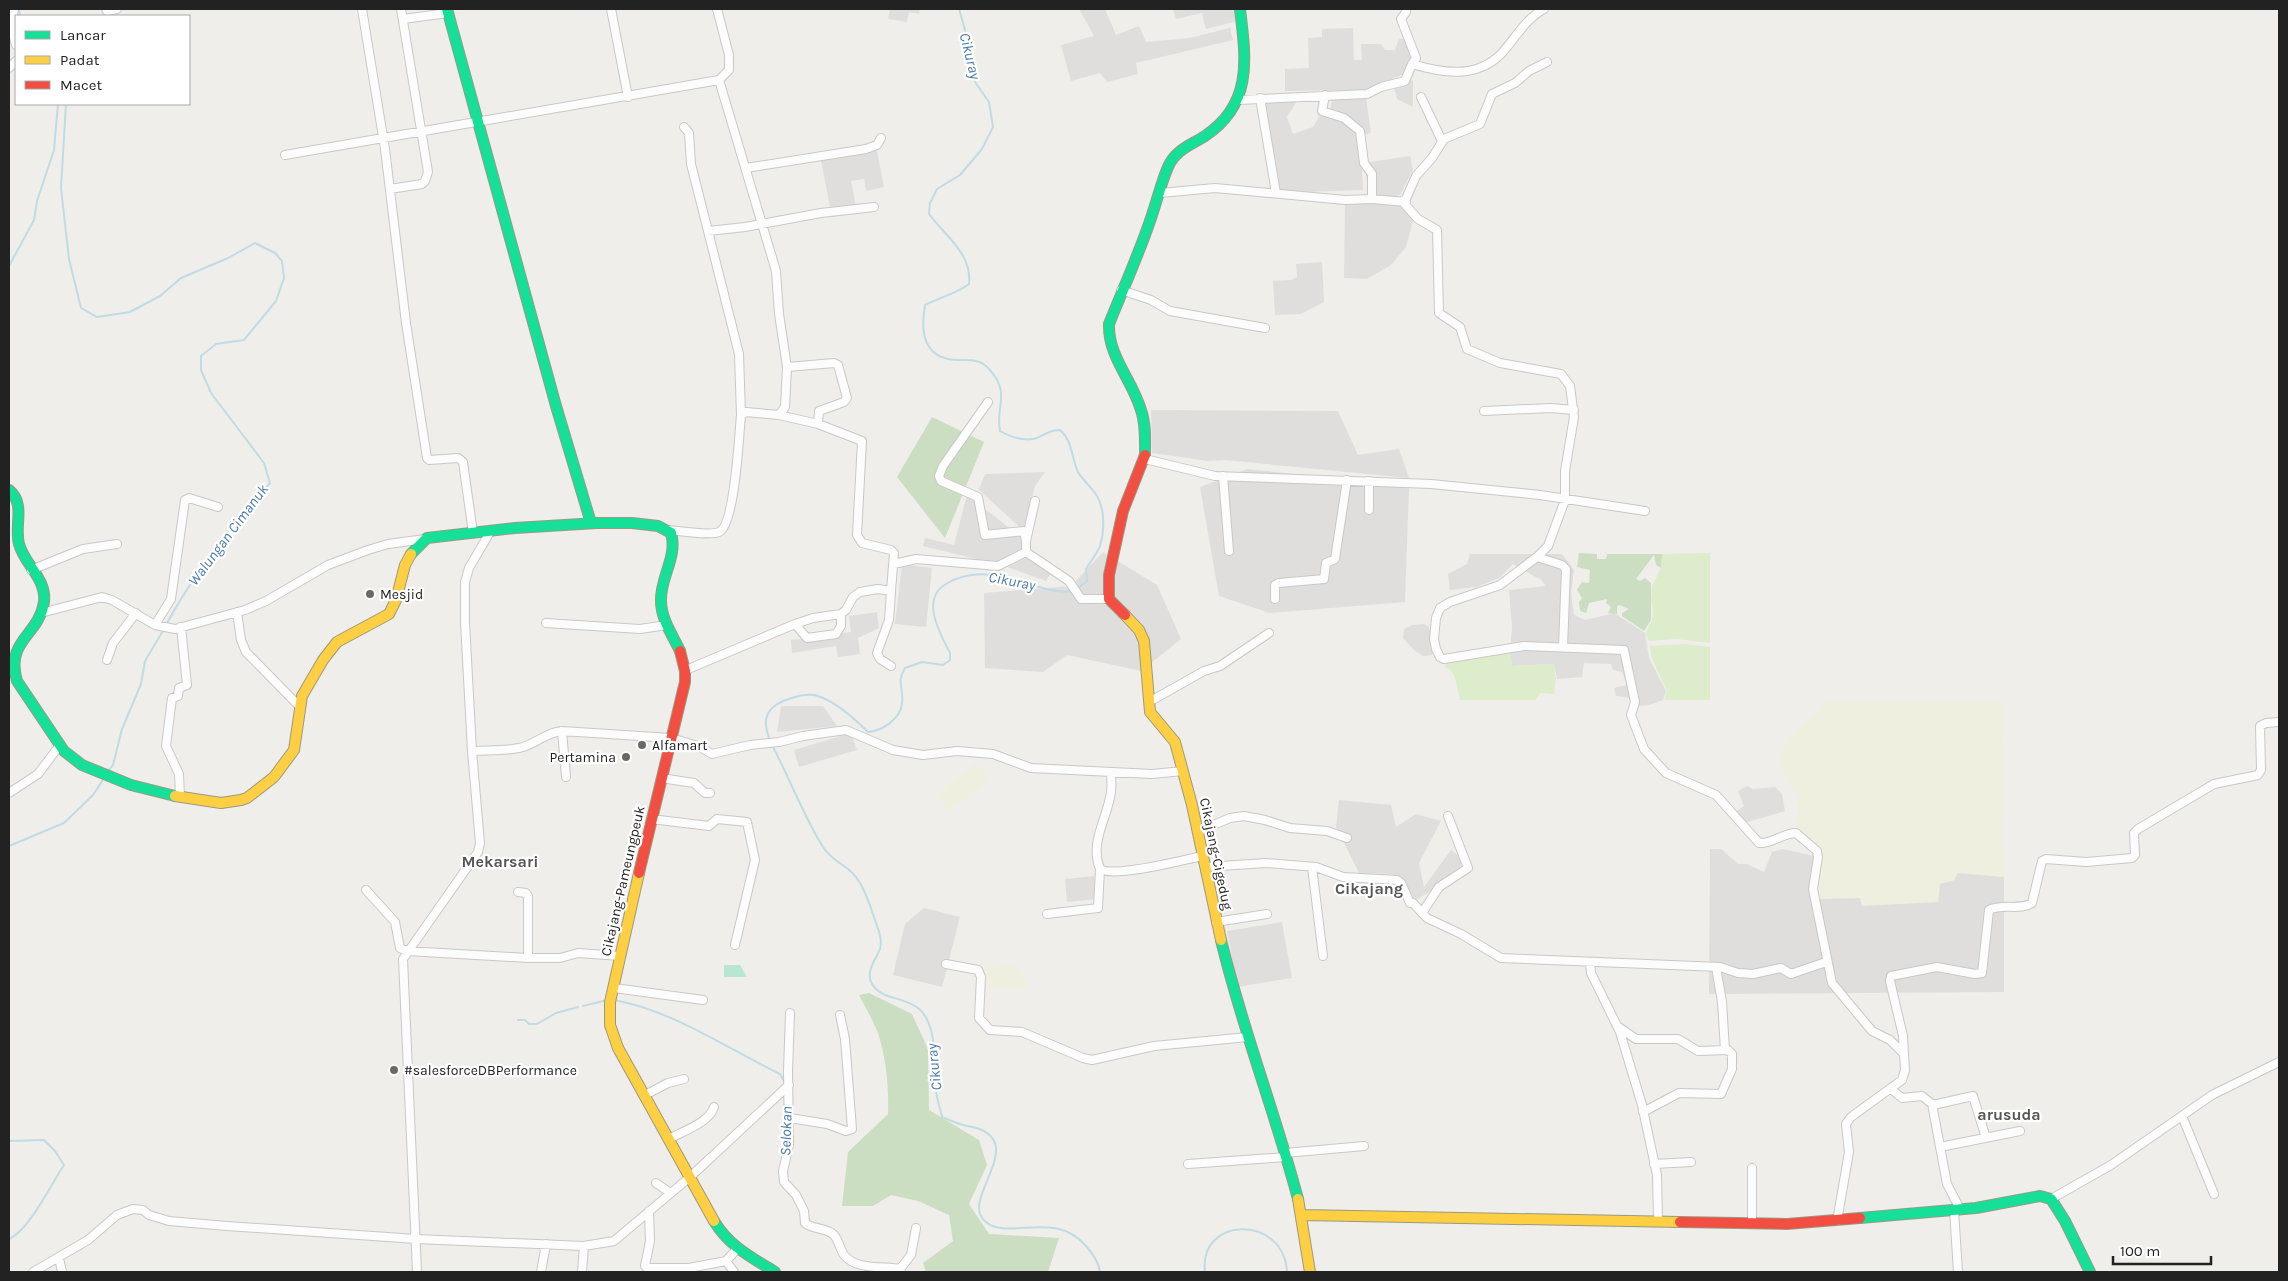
<svg xmlns="http://www.w3.org/2000/svg" width="2288" height="1281" font-family="Karla,sans-serif">
<style>
.residential{fill:#dfdedc}
.farmland{fill:#efefdf}
.grass{fill:#ddeccb}
.forest{fill:#cbdec1}
.pitch{fill:#b7e6d2}
.lines{fill:none;stroke-linecap:round;stroke-linejoin:round}
.stream{stroke:#bfdbe3;stroke-width:2}
.street-casing{stroke:#c9c8c7;stroke-width:10}
.fast-casing{stroke:#999a82;stroke-width:12}
.slow-casing{stroke:#999a82;stroke-width:12}
.jam-casing{stroke:#999a82;stroke-width:12}
.street{stroke:#fdfcfc;stroke-width:8}
.fast{stroke:#16e098;stroke-width:10}
.slow{stroke:#ffcf43;stroke-width:10}
.jam{stroke:#f24e42;stroke-width:10}
.poi-dot{fill:#6a6968;stroke:#fff;stroke-width:2}
.labels{text-anchor:middle;dominant-baseline:central;stroke-width:4.5;stroke-linejoin:round;paint-order:stroke}
.poi-label{font-size:14px;fill:#222;stroke:#fff;text-anchor:start}
.street-label{font-size:14px;fill:#222;stroke:#fff}
.water-label{font-size:15px;font-style:italic;fill:#4a7aab;stroke:#fff}
.quarter-label{font-size:16px;font-weight:bold;fill:#555;stroke:#fff}
</style>
<rect width="100%" height="100%" fill="#f0eeeb"/>
<path class="residential" d="M 890,9 L 920,9 L 919,14 L 909,12 L 907,22 L 888,19 Z
M 1079,9 L 1105,9 L 1116,35 L 1139,26 L 1146,42 L 1189,38 L 1230,28 L 1233,40 L 1136,63 L 1138,74 L 1107,82 L 1100,73 L 1071,81 L 1061,45 L 1094,36 Z
M 1173,9 L 1238,9 L 1241,20 L 1206,29 L 1202,13 L 1176,19 Z
M 1353,28 L 1354,60 L 1362,60 L 1361,44 L 1381,44 L 1385,50 L 1395,50 L 1399,39 L 1409,38 L 1412,71 L 1363,90 L 1285,91 L 1285,69 L 1309,68 L 1308,38 L 1322,37 L 1322,29 Z
M 1413,80 L 1413,107 L 1397,99 L 1394,87 Z
M 1366,98 L 1371,133 L 1364,135 L 1330,111 L 1332,100 Z
M 1298,99 L 1287,117 L 1293,134 L 1313,127 L 1321,114 L 1341,118 L 1360,136 L 1363,190 L 1276,193 L 1264,101 Z
M 876,146 L 884,187 L 866,191 L 864,179 L 851,181 L 857,213 L 832,217 L 820,156 Z
M 1410,156 L 1413,170 L 1400,195 L 1371,200 L 1402,201 L 1414,217 L 1406,247 L 1391,265 L 1367,279 L 1344,278 L 1345,200 L 1370,200 L 1364,163 Z
M 1322,262 L 1324,302 L 1301,314 L 1275,315 L 1273,281 L 1291,280 L 1297,277 L 1296,264 Z
M 1151,410 L 1338,411 L 1358,455 L 1399,449 L 1409,478 L 1225,460 L 1208,461 L 1152,453 Z
M 1247,469 L 1409,486 L 1405,602 L 1270,613 L 1219,596 L 1200,487 Z
M 1045,472 L 1035,486 L 1024,531 L 979,490 L 985,474 Z
M 967,495 L 1021,537 L 1021,549 L 1000,565 L 923,546 L 925,538 L 954,545 Z
M 1103,552 L 1157,585 L 1181,639 L 1141,671 L 1067,655 L 1043,672 L 985,668 L 984,593 L 1071,586 Z
M 1470,554 L 1562,554 L 1574,570 L 1571,592 L 1574,615 L 1585,620 L 1614,613 L 1645,633 L 1649,658 L 1666,691 L 1663,700 L 1649,705 L 1637,706 L 1629,698 L 1616,696 L 1614,688 L 1627,685 L 1622,672 L 1613,670 L 1611,664 L 1584,663 L 1582,677 L 1557,679 L 1554,664 L 1512,666 L 1510,653 L 1512,627 L 1509,590 L 1546,586 L 1541,580 L 1513,564 L 1499,578 L 1476,587 L 1450,590 L 1448,574 L 1467,564 Z
M 1028,557 L 1051,573 L 1046,581 L 1007,567 Z
M 902,564 L 932,568 L 926,627 L 895,624 Z
M 877,612 L 879,628 L 858,638 L 860,654 L 838,657 L 836,646 L 792,653 L 791,640 L 851,632 L 849,616 Z
M 1424,624 L 1429,627 L 1433,648 L 1432,655 L 1423,656 L 1414,650 L 1403,638 L 1404,629 L 1412,625 Z
M 781,706 L 823,706 L 837,726 L 777,732 Z
M 851,733 L 857,750 L 799,767 L 794,750 Z
M 1747,786 L 1753,789 L 1775,787 L 1782,794 L 1785,811 L 1741,824 L 1732,814 L 1744,806 L 1738,791 Z
M 1339,800 L 1391,805 L 1396,827 L 1416,814 L 1441,821 L 1419,863 L 1424,887 L 1451,850 L 1465,860 L 1451,880 L 1410,903 L 1393,874 L 1359,873 L 1336,827 Z
M 1710,849 L 1721,849 L 1738,864 L 1747,864 L 1764,872 L 1772,852 L 1783,849 L 1940,884 L 1954,880 L 1958,872 L 2004,877 L 2004,992 L 1709,994 Z
M 1094,876 L 1097,899 L 1067,902 L 1065,879 Z
M 924,908 L 960,917 L 942,987 L 893,975 L 905,924 Z
M 1282,922 L 1292,978 L 1237,987 L 1227,931 Z"/>
<path class="farmland" d="M 1825,701 L 2003,701 L 2004,877 L 1958,873 L 1954,880 L 1940,884 L 1938,902 L 1862,906 L 1860,898 L 1822,899 L 1814,896 L 1818,857 L 1796,833 L 1798,808 L 1796,794 L 1782,769 L 1777,765 L 1784,747 L 1799,728 L 1814,715 Z
M 976,763 L 990,779 L 949,812 L 936,795 Z
M 1019,966 L 1028,987 L 984,989 L 984,967 Z"/>
<path class="grass" d="M 1710,553 L 1710,643 L 1676,639 L 1649,641 L 1645,633 C 1652,625 1656,610 1651,601 L 1652,586 L 1661,568 L 1662,554 Z
M 1685,644 L 1710,647 L 1710,700 L 1664,700 L 1667,691 L 1651,656 L 1650,646 Z
M 1510,649 L 1512,666 L 1554,664 L 1556,679 L 1554,694 L 1541,693 L 1535,700 L 1460,700 C 1457,689 1457,671 1445,667 L 1446,662 Z"/>
<path class="forest" d="M 932,417 L 984,442 L 945,538 L 897,477 Z
M 1579,553 L 1597,554 L 1597,559 L 1606,559 L 1607,554 L 1662,554 L 1661,568 L 1656,565 L 1654,555 L 1636,579 L 1640,581 L 1645,578 L 1651,583 L 1651,620 L 1644,631 L 1622,616 L 1622,613 L 1629,609 L 1619,605 L 1617,607 L 1617,614 L 1608,613 L 1611,607 L 1606,603 L 1607,599 L 1589,603 L 1586,613 L 1580,611 L 1579,602 L 1582,598 L 1577,590 L 1582,582 L 1589,583 L 1590,570 L 1577,567 Z
M 869,993 L 912,1014 L 928,1049 L 929,1110 L 979,1140 L 987,1165 L 969,1204 L 989,1234 L 1059,1238 L 1048,1272 L 926,1272 L 923,1263 L 953,1241 L 949,1215 L 918,1201 L 891,1195 L 873,1206 L 842,1206 L 848,1152 L 888,1114 C 889,1087 886,1058 878,1033 C 873,1020 865,1007 859,995 Z"/>
<path class="pitch" d="M 724,965 L 740,965 L 747,977 L 724,977 Z"/>
<g class="lines">
<path class="stream" d="M 19,9 L 20,16
M 959,9 L 970,47 L 975,82 L 989,102 L 993,127 L 982,149 L 960,175 L 937,189 L 930,203 L 929,214 C 946,237 972,253 969,284 C 956,294 940,297 925,305 C 920,333 924,360 959,360 C 971,360 981,359 990,370 C 1011,394 995,406 1000,431 C 1009,436 1022,441 1033,439 C 1043,437 1047,430 1060,430 C 1073,441 1071,457 1078,472 C 1082,479 1090,486 1095,493 C 1105,507 1105,530 1100,546 C 1097,554 1090,562 1086,569 L 1087,581 L 1077,589
M 66,104 L 61,188 L 69,259 L 81,308 L 97,317 L 130,312 L 160,296 L 181,278 L 228,258 L 255,243 L 275,253 L 282,261 L 284,278 L 276,301 L 244,340 L 216,344 L 201,356 L 201,370 L 211,393 L 264,463 L 270,483 C 232,525 193,575 166,625
M 9,266 L 34,220 L 37,201 L 54,150 L 58,104
M 770,741 C 767,732 763,721 769,712 C 776,700 806,692 818,696 C 836,702 855,719 868,732 C 882,731 901,719 902,703 C 904,689 896,682 905,668 L 922,662 L 943,665 L 950,660 L 950,653 C 940,634 920,599 946,584 C 969,570 999,573 1024,582 C 1039,587 1057,594 1073,591
M 772,745 C 790,779 803,815 823,847 C 830,858 839,862 848,869 C 864,881 871,909 877,926 C 880,933 882,941 880,949 C 876,959 865,972 872,984 C 881,999 901,997 915,1006 C 939,1020 934,1067 936,1091 C 937,1099 940,1108 942,1117 C 949,1120 956,1123 963,1125 C 969,1127 976,1127 982,1130 C 1023,1150 959,1201 986,1222 C 1008,1241 1054,1209 1086,1246 C 1093,1254 1099,1262 1100,1272
M 109,770 L 113,765 L 122,729 L 141,684 L 145,661 L 164,629
M 9,846 L 64,823 L 93,795 L 104,778
M 614,1000 C 674,1011 726,1048 780,1074 L 785,1083
M 583,1006 L 607,1000
M 518,1020 L 525,1020 L 529,1024 L 537,1024 L 556,1013 L 578,1007
M 9,1141 L 44,1140 L 55,1151 L 64,1165 C 50,1186 30,1229 9,1239
M 1205,1272 C 1198,1216 1284,1214 1287,1272"/>
<defs>
<path id="street" d="M 14,9 L 11,26 L 16,45
M 106,9 L 107,11 L 117,9
M 362,9 L 385,149 L 406,323 L 427,458 L 429,460 L 458,458 L 463,462 L 473,533
M 611,9 L 628,97
M 717,9 L 729,55 L 729,70 L 719,80
M 1406,9 L 1406,12 L 1401,19 L 1416,58 L 1412,64
M 403,19 L 448,13
M 9,68 L 16,61
M 1325,95 L 1322,111 L 1344,118 L 1360,131 L 1364,163 L 1372,174 L 1372,199
M 1421,97 L 1442,141
M 1260,98 L 1276,193
M 1238,100 L 1367,94 L 1381,87 L 1405,81 L 1412,64 C 1442,73 1476,79 1501,54 C 1515,39 1525,19 1544,9
M 684,127 L 689,133 L 691,164 L 708,231
M 285,155 L 719,80 L 776,271 L 779,314 L 787,367 L 785,407 L 779,415 L 746,412 L 741,415 C 739,435 735,525 719,532 C 710,536 680,531 669,530
M 746,168 L 866,149 L 877,145 L 881,138
M 390,189 L 422,184 L 425,181 L 428,172 L 401,9
M 1160,193 L 1215,188 L 1345,200 L 1372,199 L 1406,202
M 1402,201 L 1418,219 L 1437,230 L 1439,313 L 1460,327 L 1467,349 L 1500,363 L 1561,374 L 1570,386 L 1574,417 L 1565,471 L 1565,500 L 1548,546 L 1537,557 L 1500,585 L 1450,602 L 1440,608 L 1436,618 L 1434,639 L 1436,649 L 1440,657 L 1444,659 L 1524,646 L 1624,650 L 1635,702 L 1631,715 L 1644,749 L 1666,773 L 1716,795 L 1759,843 C 1772,844 1783,833 1796,833 L 1817,851 L 1818,857 L 1813,889 L 1832,983 L 1872,1031 L 1890,1040 L 1904,1054 L 1905,1070 L 1902,1080 L 1851,1117 L 1846,1124 L 1849,1152 L 1837,1221
M 1405,201 L 1416,176 L 1432,158 L 1444,139 L 1480,124 L 1492,94 L 1515,83 L 1529,71 L 1547,62
M 1121,290 L 1151,300 L 1170,311 L 1265,328
M 787,367 L 834,363 L 838,365 L 847,398 L 844,402 L 819,411 L 818,424
M 988,402 L 943,466 L 939,476 L 941,481 L 978,497 L 985,535 L 1024,531 L 1026,541
M 1484,411 L 1551,408 L 1574,410
M 741,415 L 739,354 L 708,231 L 745,227 L 821,213 L 874,207
M 1145,459 L 1215,476 L 1431,484 L 1540,495 L 1645,511
M 1223,476 L 1229,551
M 1035,501 L 1026,541 L 1026,552 L 1069,581 L 1081,599 L 1109,599
M 1369,510 L 1369,481
M 1537,557 L 1562,565 L 1566,569 L 1563,647
M 894,564 L 916,559 L 998,566 L 1026,552
M 31,570 L 83,549 L 117,544
M 891,591 L 889,620 L 877,653 L 880,659 L 891,666
M 1275,599 L 1275,585 L 1279,583 L 1324,579 L 1326,563 L 1335,559 L 1347,480
M 237,612 L 241,640 L 246,652 L 300,707
M 41,613 L 102,597 L 112,600 L 155,625 L 175,629 L 245,610 L 266,601 L 328,565 L 368,550 L 388,544 L 425,539
M 546,623 L 640,629 L 667,625
M 795,624 L 807,638 L 836,634 L 841,626 L 841,614
M 155,625 L 171,599 L 185,500 L 189,498 L 218,507
M 107,660 L 113,643 L 136,613
M 686,670 L 795,624 L 813,618 L 841,614 L 846,610 L 853,597 L 860,592 L 878,589 L 891,591 L 894,553 L 891,550 L 862,543 L 857,535 L 862,441 L 818,424 L 779,415
M 1149,702 L 1204,671 L 1220,666 L 1269,633
M 562,731 L 566,777
M 472,751 C 487,750 504,751 519,748 C 535,745 546,732 562,731 L 671,738 L 698,746 L 712,754 L 750,745 L 779,742 L 803,736 L 846,730 L 893,750 L 923,755 L 957,751 L 993,754 L 1031,768 L 1152,774 L 1183,771
M 1111,772 C 1111,779 1112,786 1111,792 C 1108,817 1089,842 1100,869 C 1114,878 1183,860 1202,856
M 661,778 L 694,783 L 705,793 L 710,793
M 9,793 L 38,774 L 60,745
M 180,797 L 179,774 L 166,746 L 172,698 L 178,696 L 179,688 L 187,685 L 181,627
M 651,819 L 709,826 L 717,819 L 747,822 L 755,860 L 735,945
M 1197,832 L 1230,818 L 1244,816 L 1265,820 L 1290,828 L 1327,831 L 1347,838
M 1205,867 L 1266,863 L 1316,867 L 1343,877 L 1397,880 L 1401,883 L 1410,903 L 1413,903 L 1427,918 L 1461,934 L 1501,958 L 1720,967 L 1738,973 L 1753,974 L 1781,968 L 1791,974 L 1826,962
M 1312,867 L 1323,956
M 366,890 L 395,922 L 400,948 L 407,951 L 528,958 L 560,958 L 578,953 L 621,956
M 518,892 L 526,893 L 528,896 L 528,958
M 1422,913 L 1439,887 L 1468,868 L 1448,816
M 1047,914 L 1098,908 L 1100,869
M 1216,922 L 1267,914
M 1590,963 L 1591,973 L 1620,1032 L 1642,1105 L 1657,1175 L 1658,1221
M 946,964 L 978,970 L 981,977 L 979,1018 L 990,1030 L 1022,1032 L 1083,1058 L 1092,1060 L 1154,1046 L 1248,1037
M 1716,967 L 1722,1002 L 1725,1050
M 614,988 L 703,1000
M 790,1013 L 788,1071 L 789,1145 L 783,1171 L 784,1182 L 796,1195 L 804,1211 L 805,1223 C 814,1230 824,1227 833,1234 C 838,1238 840,1249 844,1255 C 856,1270 883,1266 900,1269 L 901,1272
M 1617,1026 L 1636,1039 L 1678,1039 L 1698,1051 L 1728,1050 L 1732,1054 L 1732,1069 L 1721,1094 L 1679,1093 L 1643,1112
M 1904,1054 L 1903,1036 L 1890,981 L 1891,976 L 1937,967 L 1975,974 L 1982,973 L 1989,910 C 2002,903 2020,911 2032,903 L 2042,861 L 2046,859 L 2086,862 L 2132,858 L 2135,855 L 2134,833 L 2138,829 L 2214,784 L 2258,775 L 2261,770 L 2260,726 L 2266,723 L 2279,722
M 1891,1089 L 1902,1098 L 1922,1096 L 1932,1104 L 1947,1184 L 1960,1209
M 645,1095 L 668,1083 L 684,1079
M 1933,1105 L 1973,1096 L 1986,1138
M 2182,1116 L 2214,1194
M 790,1118 L 827,1124 L 846,1131 L 852,1129 L 845,1039 L 840,1015
M 669,1139 C 683,1131 709,1123 714,1107
M 1940,1147 L 2020,1131
M 1285,1153 L 1364,1146
M 1188,1164 L 1286,1157
M 1654,1164 L 1691,1162
M 656,1183 L 669,1192
M 2051,1199 L 2111,1165 L 2212,1095 L 2279,1062
M 1954,1210 L 1958,1272
M 649,1211 L 650,1241 L 645,1266 L 647,1268 L 689,1268 L 726,1261 L 737,1249
M 1752,1223 L 1752,1168
M 59,1258 L 62,1272
M 726,1261 L 734,1272
M 900,1269 L 911,1255 L 916,1228
M 33,1272 L 88,1240 L 117,1215 L 133,1209 L 143,1210 L 149,1215 L 169,1221 L 227,1226 L 416,1239 L 584,1246 L 614,1241 L 690,1177 L 789,1085
M 417,1272 L 403,959 L 478,852 L 480,843 L 472,751 L 465,623 L 465,582 L 469,568 L 490,532
M 541,1272 L 546,1244
M 582,1272 L 584,1246"/>
<path id="fast" d="M 447,9 L 556,406 L 591,523
M 1145,455 C 1145,440 1146,424 1141,410 C 1132,379 1108,357 1109,324 C 1123,289 1139,254 1151,218 C 1157,201 1161,183 1168,167 C 1175,150 1191,145 1205,136 C 1253,104 1246,59 1240,9
M 9,490 C 26,504 14,525 19,544 C 24,564 47,579 44,602 C 39,636 5,640 17,681 L 64,751 L 82,765 L 131,785 L 175,796
M 411,554 L 427,538 L 515,528 L 597,523 L 632,523 L 658,526 L 671,533 C 678,557 660,577 661,601 C 661,619 673,636 680,651
M 1221,940 C 1242,1028 1275,1112 1298,1199
M 1860,1218 L 1976,1208 L 2040,1196 L 2051,1199 L 2065,1221 L 2090,1272
M 714,1221 C 729,1246 751,1257 775,1272"/>
<path id="slow" d="M 1125,615 L 1139,630 L 1144,641 L 1150,712 L 1175,742 L 1192,805 L 1221,940
M 175,796 L 221,803 L 241,800 L 247,798 L 274,777 L 294,750 L 302,696 L 323,660 L 337,642 L 389,614 L 396,600 L 405,565 L 411,554
M 639,873 L 610,1002 L 610,1025 L 618,1048 L 714,1221
M 1298,1199 L 1310,1272
M 1302,1215 L 1680,1222"/>
<path id="jam" d="M 1125,615 L 1109,599 L 1109,575 L 1123,511 L 1145,455
M 639,873 L 685,682 L 685,671 L 680,651
M 1680,1222 L 1787,1224 L 1860,1218"/>
</defs>
<use href="#street" class="street-casing"/>
<use href="#fast" class="fast-casing"/>
<use href="#slow" class="slow-casing"/>
<use href="#jam" class="jam-casing"/>
<use href="#street" class="street"/>
<use href="#fast" class="fast"/>
<use href="#slow" class="slow"/>
<use href="#jam" class="jam"/>
</g>
<g class="poi-dot">
<circle cx="370" cy="594" r="5"/>
<circle cx="642" cy="745" r="5"/>
<circle cx="626" cy="757" r="5"/>
<circle cx="394" cy="1070" r="5"/>
</g>
<g class="labels">
<g class="poi-label">
<text x="380" y="594">Mesjid</text>
<text x="652" y="745">Alfamart</text>
<text x="616" y="757" text-anchor="end">Pertamina</text>
<text x="404" y="1070">#salesforceDBPerformance</text>
</g>
<g class="street-label">
<text transform="translate(1216 854) rotate(78)">Cikajang-Cigedug</text>
<text transform="translate(623 881) rotate(-77)">Cikajang-Pameungpeuk</text>
</g>
<g class="water-label">
<text transform="translate(970 56) rotate(76)">Cikuray</text>
<text transform="translate(228 535) rotate(-53)">Walungan Cimanuk</text>
<text transform="translate(1012 581) rotate(11)">Cikuray</text>
<text transform="translate(934 1067) rotate(-96)">Cikuray</text>
<text transform="translate(786 1131) rotate(-88)">Selokan</text>
</g>
<g class="quarter-label">
<text x="500" y="861">Mekarsari</text>
<text x="1369" y="888">Cikajang</text>
<text x="2009" y="1114">arusuda</text>
</g>
</g>
<rect width="2288" height="1281" fill="none" stroke="#222222" stroke-width="20"/>
<rect x="15" y="15" width="175" height="90" fill="#ffffff" stroke="#a7a7a7"/>
<rect x="25" y="31" width="25" height="8" fill="#16e098" stroke="#a7a7a7"/>
<text x="60" y="40" font-size="15" fill="#222222">Lancar</text>
<rect x="25" y="56" width="25" height="8" fill="#ffcf43" stroke="#a7a7a7"/>
<text x="60" y="65" font-size="15" fill="#222222">Padat</text>
<rect x="25" y="81" width="25" height="8" fill="#f24e42" stroke="#a7a7a7"/>
<text x="60" y="90" font-size="15" fill="#222222">Macet</text>
<path d="M2113 1256v8h98v-8" fill="none" stroke="#222222" stroke-width="2.5"/>
<text x="2120" y="1256" font-size="15" fill="#222222" stroke="#ffffff" stroke-width="4" paint-order="stroke">100 m</text>
</svg>
